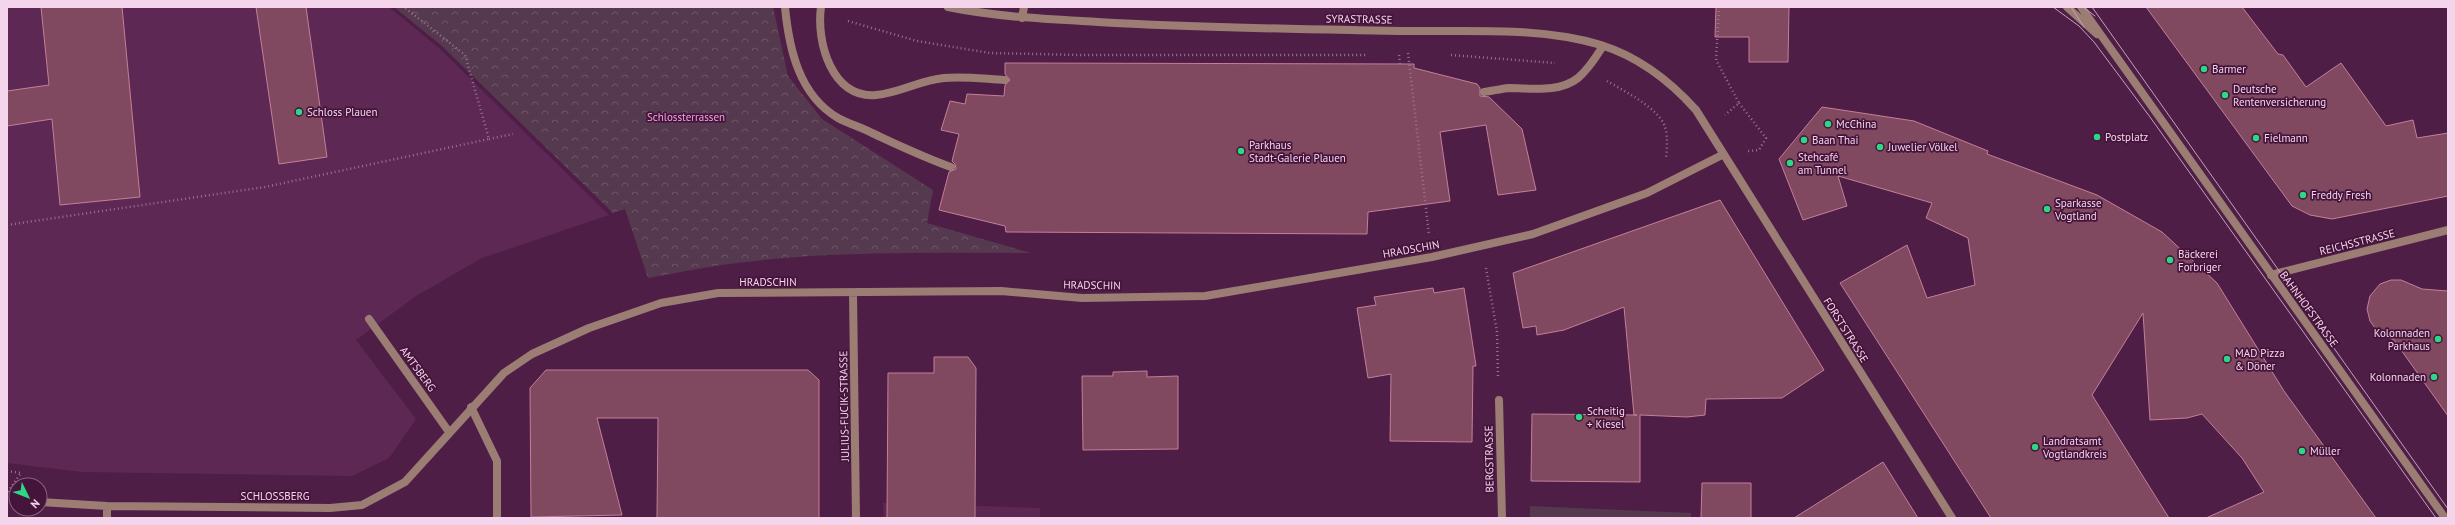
<svg xmlns="http://www.w3.org/2000/svg" width="2455" height="525" font-family="'PT Sans',sans-serif">
<style>
.built{fill:#5e2854}
.grass{fill:#55394e}
.park{fill:url(#park-crowns)}
.building{fill:#81495f;stroke:#c47f99}
.lines{fill:none;stroke-linecap:round;stroke-linejoin:round}
.path{stroke:#9a7191;stroke-width:2.5;stroke-dasharray:1 3;stroke-linecap:butt}
.lane{stroke:#9c7d74;stroke-width:8}
.street{stroke:#9c7d74;stroke-width:8}
.tram{stroke:#c4a0bb;stroke-width:1}
.poi-dot{fill:#2cd884;stroke:#44143b;stroke-width:1.5}
.labels{text-anchor:middle;dominant-baseline:central;stroke-width:3.5;stroke-linejoin:round;paint-order:stroke}
.street-label{font-size:11px;fill:#f4d5eb;stroke:#44143b}
.poi-label{font-size:11px;fill:#f4d5eb;stroke:#44143b;text-anchor:start}
.park-label{font-size:11px;fill:#eda4db;stroke:#44143b}
</style>
<defs>
<pattern id="park-crowns" width="20" height="18" patternUnits="userSpaceOnUse"><rect width="20" height="18" fill="#55394e"/><path d="M2 6a3 3 0 1 1 6 0M12 15a3 3 0 1 1 6 0" fill="none" stroke="#6e5568"/></pattern>
</defs>
<rect width="100%" height="100%" fill="#4f1e46"/>
<path class="built" d="M 7,7 L 389,7 L 440,49 L 609,215 L 482,258 L 416,296 L 356,340 L 416,419 L 389,458 L 352,476 L 82,472 L 7,463 Z
M 883,503 L 1040,508 L 1040,518 L 884,518 Z"/>
<path class="grass" d="M 1530,506 L 1691,513 L 1691,518 L 1530,518 Z"/>
<path class="park" d="M 394,7 L 773,7 L 788,76 L 822,119 L 933,190 L 927,223 L 1031,253 C 934,253 835,250 738,263 C 708,266 678,273 648,278 L 625,209 L 613,213 L 442,46 Z"/>
<path class="building" d="M 41,7 L 122,7 L 140,197 L 60,205 L 52,119 L 7,126 L 7,91 L 49,85 Z
M 256,7 L 306,7 L 327,157 L 279,164 Z
M 1716,7 L 1789,7 L 1788,62 L 1749,62 L 1749,37 L 1715,37 Z
M 2146,7 L 2242,7 L 2278,54 L 2283,55 L 2306,87 L 2341,63 L 2386,126 L 2413,120 L 2417,138 L 2448,133 L 2448,196 L 2332,219 L 2310,215 L 2292,206 Z
M 1005,63 L 1414,64 L 1414,68 L 1477,84 L 1480,88 L 1480,96 L 1489,97 L 1522,129 L 1536,190 L 1498,195 L 1486,125 L 1440,132 L 1450,201 L 1368,212 L 1367,234 L 1006,232 L 1005,226 L 939,210 L 949,172 L 956,169 L 955,164 L 952,161 L 959,134 L 941,130 L 950,101 L 965,104 L 967,94 L 1004,96 L 1005,85 L 1010,80 L 1005,74 Z
M 1822,107 L 1914,121 L 1988,151 L 1987,154 L 2097,195 L 2162,232 L 2217,283 L 2284,391 L 2376,518 L 2206,518 L 2264,492 L 2242,458 L 2202,414 L 2187,418 L 2150,420 L 2143,313 L 2092,395 L 2169,518 L 1991,518 L 1840,283 L 1907,245 L 1927,298 L 1975,285 L 1968,238 L 1926,218 L 1932,203 L 1838,176 L 1847,206 L 1803,220 L 1779,159 Z
M 1720,200 L 1824,370 L 1782,398 L 1706,399 L 1705,415 L 1687,417 L 1640,415 L 1640,482 L 1531,481 L 1532,414 L 1637,415 L 1634,415 L 1624,307 L 1564,330 L 1537,335 L 1536,326 L 1523,328 L 1513,273 Z
M 2391,280 L 2401,280 L 2422,289 L 2448,291 L 2448,416 L 2394,340 L 2378,332 L 2370,321 L 2367,309 L 2370,296 L 2380,284 Z
M 1433,288 L 1434,293 L 1464,288 L 1476,366 L 1473,366 L 1472,442 L 1390,441 L 1391,374 L 1368,378 L 1357,308 L 1376,305 L 1374,297 Z
M 934,357 L 968,357 L 976,368 L 975,518 L 887,518 L 888,373 L 934,373 Z
M 546,370 L 808,370 L 819,380 L 819,518 L 657,518 L 658,418 L 597,418 L 622,515 L 531,517 L 530,388 Z
M 1147,371 L 1147,377 L 1178,376 L 1178,449 L 1083,450 L 1082,376 L 1113,376 L 1113,372 Z
M 1883,462 L 1918,518 L 1794,518 Z
M 1702,483 L 1751,483 L 1751,518 L 1701,518 Z"/>
<g class="lines">
<path class="path" d="M 1719,7 L 1716,60 L 1739,103 L 1725,115
M 848,21 L 917,41 L 990,53 L 1080,55 L 1368,55
M 1408,53 L 1429,235
M 1399,55 L 1400,64
M 1451,55 L 1555,63
M 1607,81 C 1624,91 1659,108 1665,127 C 1668,137 1667,148 1666,158
M 1739,103 L 1766,138 L 1759,150 L 1748,151
M 489,139 L 513,134
M 7,225 L 265,187 L 489,139 L 465,55 L 404,7
M 1486,268 L 1497,332 L 1498,378
M 7,471 L 21,473 L 7,493"/>
<path class="lane" d="M 785,7 C 789,49 799,95 838,118 C 849,124 861,127 872,133 C 898,145 923,157 951,167
M 821,7 C 816,42 832,99 876,95 C 900,93 920,80 944,78 C 964,76 985,79 1005,80
M 1022,18 L 1024,7
M 1484,92 C 1492,91 1500,89 1509,88 C 1531,88 1559,93 1578,78 C 1589,69 1596,57 1603,46"/>
<path class="street" d="M 948,7 C 997,17 1047,19 1098,22 C 1199,28 1300,29 1401,31 C 1466,32 1538,26 1601,45 C 1639,57 1670,81 1696,110 L 1952,518
M 2067,7 L 2097,34
M 2081,7 L 2445,518
M 2271,275 L 2448,230
M 853,294 L 856,518
M 369,319 L 449,432
M 1499,400 L 1502,518
M 471,407 L 497,461 L 497,518
M 40,502 L 107,506 L 330,508 L 362,505 L 405,482 L 504,373 L 532,354 L 589,328 L 661,303 L 718,293 L 1001,291 L 1082,298 L 1205,296 L 1432,257 L 1533,234 L 1647,193 L 1722,155
M 107,506 L 107,518"/>
<path class="tram" d="M 2053,7 L 2079,26 L 2094,42 L 2150,117 L 2436,518
M 2071,7 L 2084,27
M 2083,7 L 2095,16
M 2092,7 L 2448,509"/>
</g>
<g class="poi-dot">
<circle cx="2204" cy="69" r="4"/>
<circle cx="2225" cy="95" r="4"/>
<circle cx="299" cy="112" r="4"/>
<circle cx="1828" cy="124" r="4"/>
<circle cx="2097" cy="137" r="4"/>
<circle cx="2256" cy="138" r="4"/>
<circle cx="1804" cy="140" r="4"/>
<circle cx="1880" cy="147" r="4"/>
<circle cx="1241" cy="151" r="4"/>
<circle cx="1790" cy="163" r="4"/>
<circle cx="2303" cy="195" r="4"/>
<circle cx="2047" cy="209" r="4"/>
<circle cx="2170" cy="260" r="4"/>
<circle cx="2438" cy="339" r="4"/>
<circle cx="2227" cy="359" r="4"/>
<circle cx="2434" cy="377" r="4"/>
<circle cx="1579" cy="417" r="4"/>
<circle cx="2035" cy="447" r="4"/>
<circle cx="2302" cy="451" r="4"/>
</g>
<g class="labels">
<g class="street-label">
<text transform="translate(1359 19) rotate(1)">SYRASTRASSE</text>
<text transform="translate(2357 242) rotate(-14)">REICHSSTRASSE</text>
<text transform="translate(1411 249) rotate(-10)">HRADSCHIN</text>
<text x="768" y="282">HRADSCHIN</text>
<text transform="translate(1092 285) rotate(1)">HRADSCHIN</text>
<text transform="translate(2309 309) rotate(54)">BAHNHOFSTRASSE</text>
<text transform="translate(1846 330) rotate(58)">FORSTSTRASSE</text>
<text transform="translate(418 369) rotate(54)">AMTSBERG</text>
<text transform="translate(844 406) rotate(-91)">JULIUS-FUCIK-STRASSE</text>
<text transform="translate(1489 459) rotate(-91)">BERGSTRASSE</text>
<text x="275" y="496">SCHLOSSBERG</text>
</g>
<g class="poi-label">
<text x="2212" y="69">Barmer</text>
<text x="2233" y="89">Deutsche<tspan x="2233" dy="13">Rentenversicherung</tspan></text>
<text x="307" y="112">Schloss Plauen</text>
<text x="1836" y="124">McChina</text>
<text x="2105" y="137">Postplatz</text>
<text x="2264" y="138">Fielmann</text>
<text x="1812" y="140">Baan Thai</text>
<text x="1249" y="145">Parkhaus<tspan x="1249" dy="13">Stadt-Galerie Plauen</tspan></text>
<text x="1888" y="147">Juwelier Völkel</text>
<text x="1798" y="157">Stehcafé<tspan x="1798" dy="13">am Tunnel</tspan></text>
<text x="2311" y="195">Freddy Fresh</text>
<text x="2055" y="203">Sparkasse<tspan x="2055" dy="13">Vogtland</tspan></text>
<text x="2178" y="254">Bäckerei<tspan x="2178" dy="13">Forbriger</tspan></text>
<text x="2430" y="333" text-anchor="end">Kolonnaden<tspan x="2430" dy="13">Parkhaus</tspan></text>
<text x="2235" y="353">MAD Pizza<tspan x="2235" dy="13">&amp; Döner</tspan></text>
<text x="2426" y="377" text-anchor="end">Kolonnaden</text>
<text x="1587" y="411">Scheitig<tspan x="1587" dy="13">+ Kiesel</tspan></text>
<text x="2043" y="441">Landratsamt<tspan x="2043" dy="13">Vogtlandkreis</tspan></text>
<text x="2310" y="451">Müller</text>
</g>
<g class="park-label">
<text x="686" y="117">Schlossterrassen</text>
</g>
</g>
<rect width="2455" height="525" fill="none" stroke="#f4d5eb" stroke-width="16"/>
<g transform="translate(28 497) rotate(133)"><circle r="19" fill="#44143b" stroke="#8a6181"/>
<path d="M0-3L7 15L0 10L-7 15Z" fill="#2cd884"/>
<text y="-6" font-size="11" font-weight="bold" text-anchor="middle" fill="#f4d5eb">N</text>
</g>
</svg>
